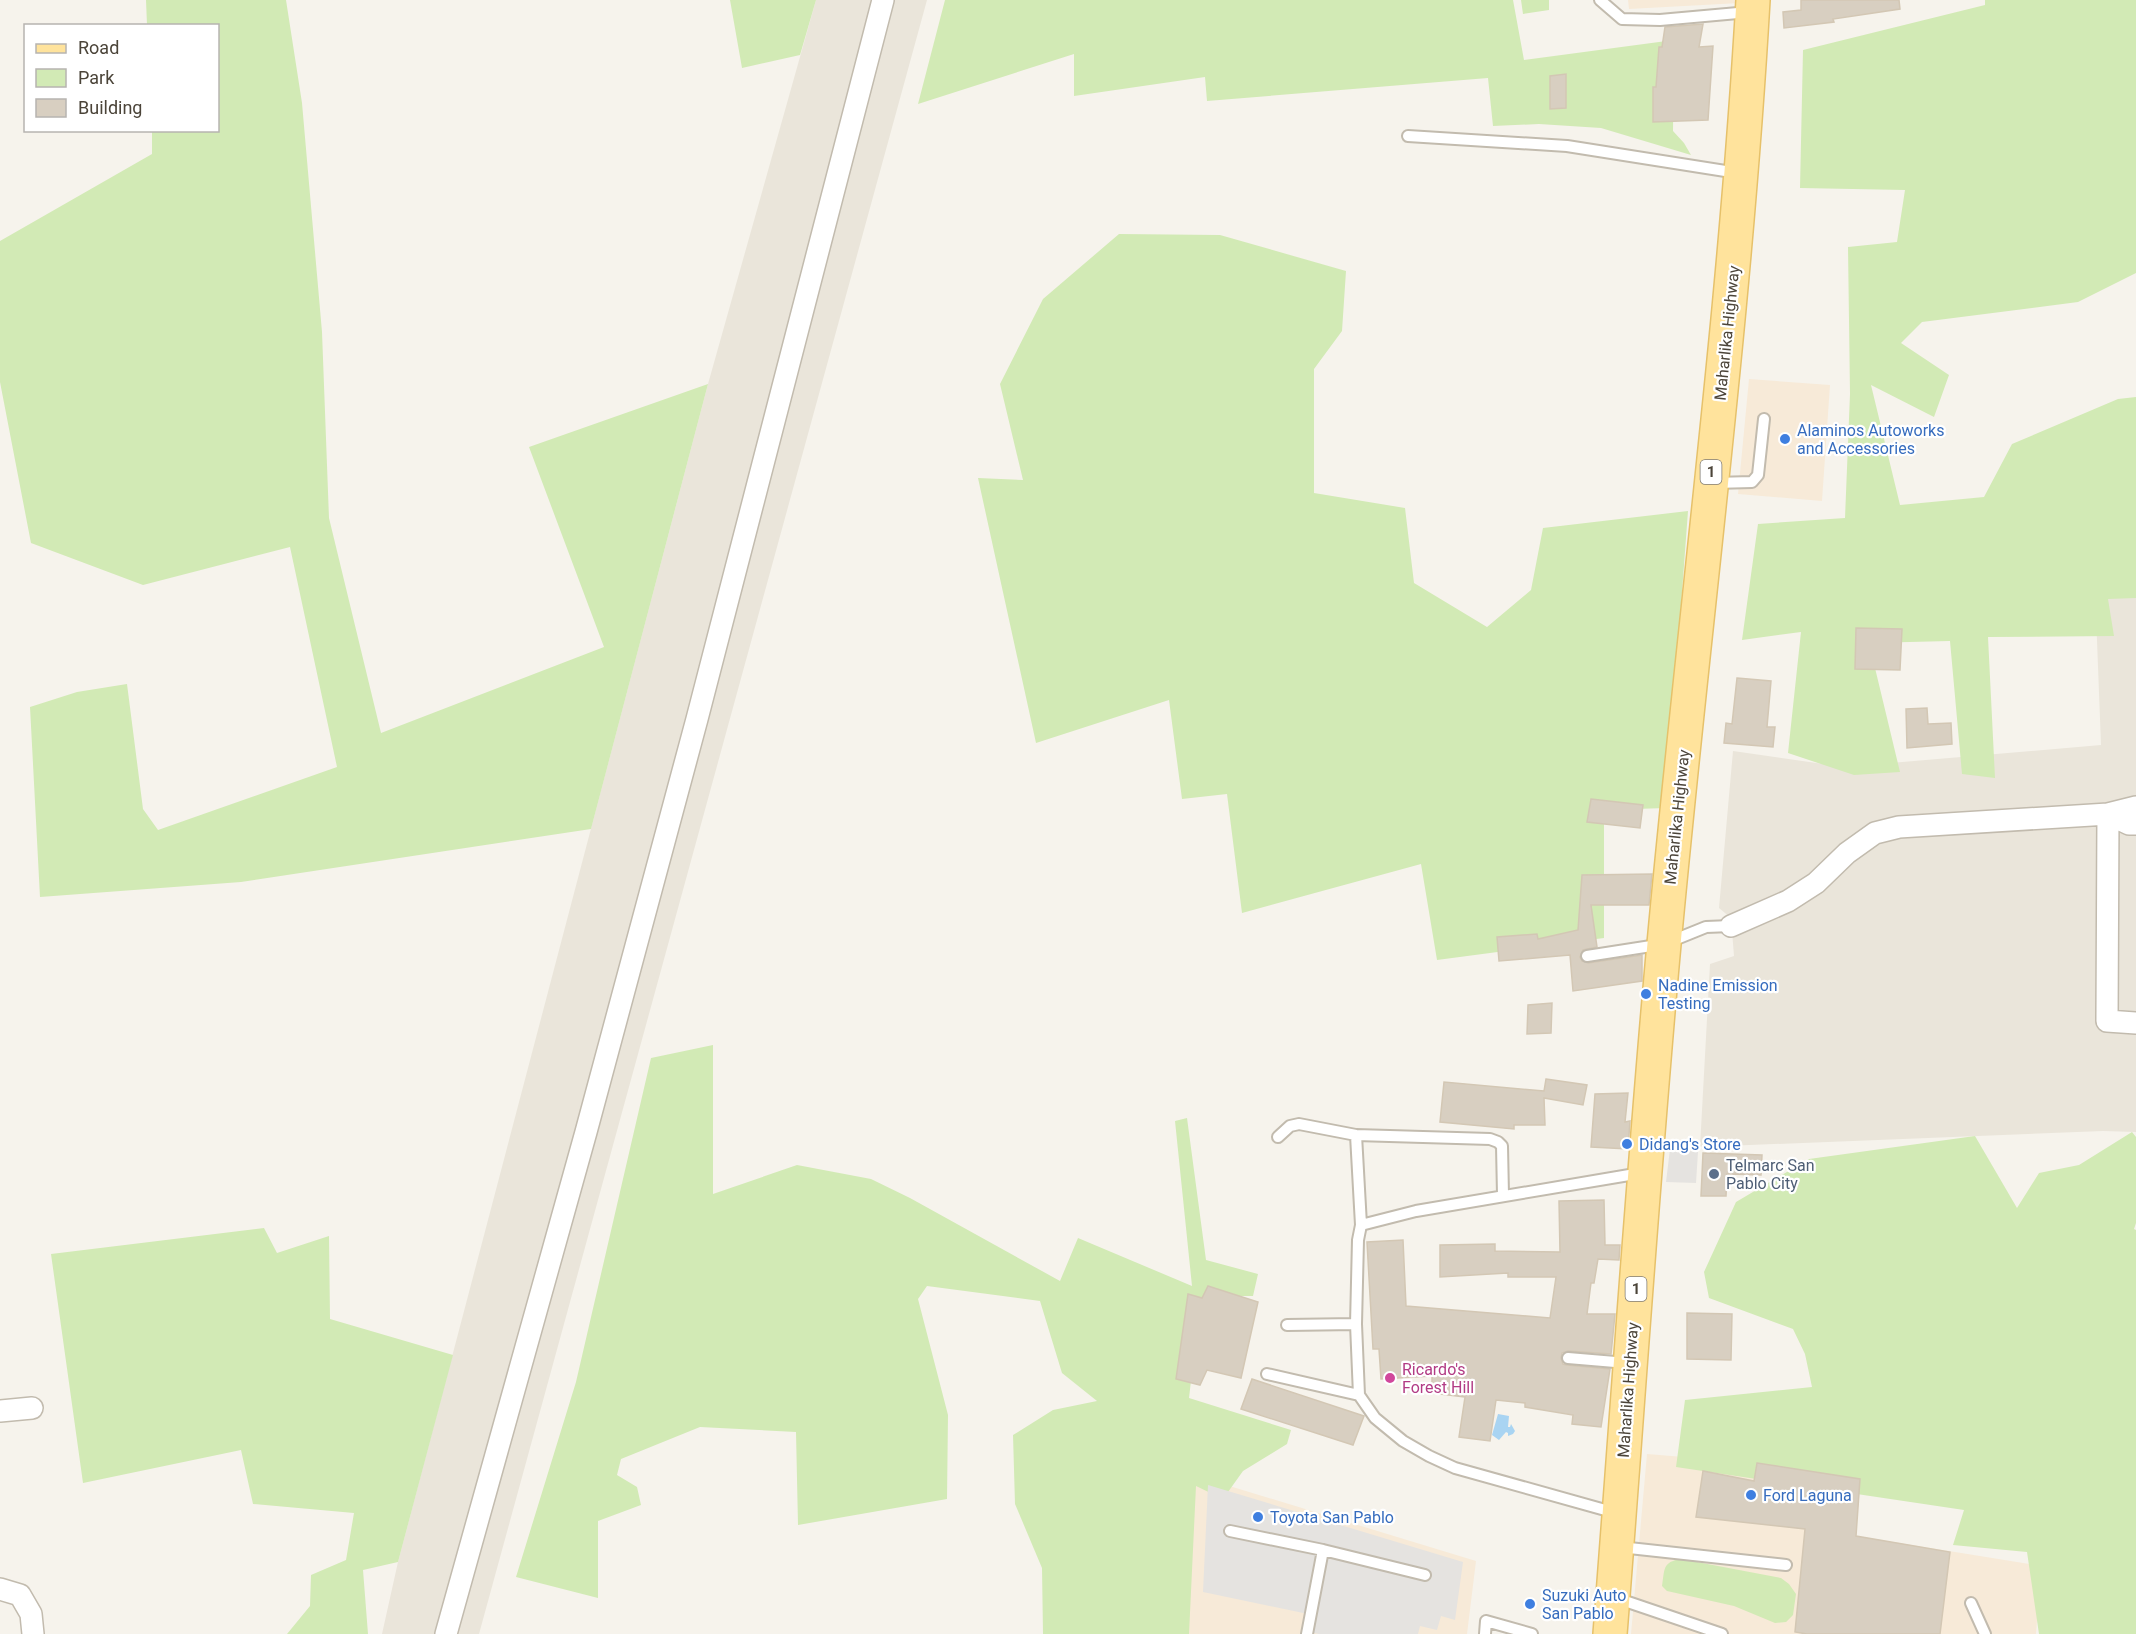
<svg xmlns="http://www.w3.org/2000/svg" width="2136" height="1634" font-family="Roboto,sans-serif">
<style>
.residential{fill:#eae5da}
.commercial{fill:#f7ead8}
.green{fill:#d2eab5}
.parking{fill:#e5e3e0}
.water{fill:#a9d4f2}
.building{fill:#d8cfc1;stroke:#d3c7b4;stroke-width:1.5}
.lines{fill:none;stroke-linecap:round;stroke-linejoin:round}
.lane-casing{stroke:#c2bbae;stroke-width:14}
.street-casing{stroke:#c2bbae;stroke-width:24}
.primary-casing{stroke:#e6c16a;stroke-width:36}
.lane{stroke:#fff;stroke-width:10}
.street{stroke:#fff;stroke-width:21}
.primary{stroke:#ffe39c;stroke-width:33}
.shop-dot{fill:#3f7fe0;stroke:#fff;stroke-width:2}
.service-dot{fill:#5c6f8a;stroke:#fff;stroke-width:2}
.hotel-dot{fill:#d1479c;stroke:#fff;stroke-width:2}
.labels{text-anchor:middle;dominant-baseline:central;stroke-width:4.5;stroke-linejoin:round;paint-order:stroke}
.shield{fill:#fff;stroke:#817c74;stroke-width:1.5}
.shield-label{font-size:15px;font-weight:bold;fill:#4b4439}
.street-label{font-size:16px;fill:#4b4439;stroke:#fff}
.shop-label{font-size:16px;fill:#366cbe;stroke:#fff;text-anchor:start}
.service-label{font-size:16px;fill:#4e5e75;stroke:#fff;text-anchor:start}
.hotel-label{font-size:16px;fill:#b23c85;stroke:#fff;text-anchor:start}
</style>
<rect width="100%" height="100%" fill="#f6f3ec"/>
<path class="residential" d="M 816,0 L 927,0 L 479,1634 L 382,1634 L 398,1562 L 708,384 Z
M 2136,585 L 2136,1132 L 2103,1131 L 1700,1147 L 1710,964 L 1734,956 L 1731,918 L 1719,908 L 1733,751 L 1844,767 L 2101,745 L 2095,588 Z"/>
<path class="commercial" d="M 1628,0 L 1740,0 L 1740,3 L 1629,9 Z
M 1749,379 L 1830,385 L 1822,501 L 1738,494 Z
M 1647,1454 L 1757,1463 L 1860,1479 L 1856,1536 L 2041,1566 L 2036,1634 L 1631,1634 Z
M 1187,1473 L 1476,1561 L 1467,1634 L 1177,1634 Z"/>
<path class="green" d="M 146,0 L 286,0 L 302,103 L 322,332 L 329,518 L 381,733 L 604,647 L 529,447 L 708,384 L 591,829 L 241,882 L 40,897 L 30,707 L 77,692 L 127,684 L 143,809 L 158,830 L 337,767 L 290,547 L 143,585 L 31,543 L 0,382 L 0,241 L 152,154 L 152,131 L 218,130 L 218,26 L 147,25 Z
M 730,0 L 816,0 L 800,55 L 742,68 Z
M 945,0 L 1513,0 L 1524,60 L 1674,40 L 1673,131 L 1684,143 L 1691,155 L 1601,128 L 1539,124 L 1493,126 L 1488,78 L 1207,101 L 1205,77 L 1074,96 L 1074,54 L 918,104 Z
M 1521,0 L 1549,0 L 1549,10 L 1523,14 Z
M 1985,0 L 2136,0 L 2136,273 L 2078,302 L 1922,322 L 1901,343 L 1949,375 L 1934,417 L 1871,385 L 1900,505 L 1984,497 L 2012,444 L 2118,399 L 2136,397 L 2136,598 L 2108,599 L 2114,636 L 1988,637 L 1995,778 L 1962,774 L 1950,641 L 1869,643 L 1900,772 L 1854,775 L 1788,753 L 1801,632 L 1742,640 L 1758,524 L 1845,518 L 1850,394 L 1848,247 L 1897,242 L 1905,190 L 1800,188 L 1803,50 L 1985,5 Z
M 1119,234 L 1220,235 L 1346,271 L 1342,331 L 1314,369 L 1314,493 L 1405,508 L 1414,583 L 1487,627 L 1531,590 L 1543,528 L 1688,511 L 1666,808 L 1604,810 L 1604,938 L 1437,960 L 1421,864 L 1242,913 L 1227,794 L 1182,799 L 1169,700 L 1036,743 L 978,478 L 1023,480 L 1000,384 L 1043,299 Z
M 713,1045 L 713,1194 L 797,1165 L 871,1179 L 910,1198 L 1060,1281 L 1078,1238 L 1192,1286 L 1175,1121 L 1187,1118 L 1206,1260 L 1258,1274 L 1253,1296 L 1221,1296 L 1200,1303 L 1189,1398 L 1291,1430 L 1287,1444 L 1243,1471 L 1223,1499 L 1196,1486 L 1189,1634 L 1043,1634 L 1042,1568 L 1015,1504 L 1013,1435 L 1053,1410 L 1097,1401 L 1062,1373 L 1040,1301 L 927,1286 L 918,1299 L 948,1415 L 947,1499 L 798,1525 L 796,1432 L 700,1427 L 621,1459 L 617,1475 L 637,1487 L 641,1505 L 598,1521 L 598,1598 L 516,1577 L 576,1382 L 651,1058 Z
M 2132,1132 L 2136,1137 L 2136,1223 L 2134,1229 L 2136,1230 L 2136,1634 L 2039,1634 L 2027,1552 L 1953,1545 L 1964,1510 L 1676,1467 L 1685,1400 L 1812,1387 L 1805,1354 L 1793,1329 L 1709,1298 L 1704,1272 L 1736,1202 L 1809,1159 L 1975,1136 L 2017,1208 L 2039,1173 L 2079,1165 Z
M 264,1228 L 277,1253 L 329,1236 L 330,1319 L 453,1355 L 398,1562 L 363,1570 L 368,1634 L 287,1634 L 310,1606 L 311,1575 L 346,1560 L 354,1513 L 253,1504 L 241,1450 L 83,1483 L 51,1254 Z
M 1681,1559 L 1781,1578 L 1789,1584 L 1796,1594 L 1793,1615 L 1786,1622 L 1775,1623 L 1734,1606 L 1667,1591 L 1662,1586 C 1665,1569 1662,1562 1681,1559 Z"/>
<path class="parking" d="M 1670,1149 L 1698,1152 L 1696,1183 L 1666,1182 Z
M 1208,1485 L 1463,1562 L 1455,1620 L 1441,1616 L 1437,1630 L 1420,1626 L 1418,1634 L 1319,1634 L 1304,1631 L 1308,1614 L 1203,1592 Z"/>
<path class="water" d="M 1498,1414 L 1509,1416 L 1508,1427 L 1510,1427 L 1511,1424 L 1515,1431 L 1513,1434 L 1508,1436 L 1508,1433 L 1506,1432 L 1499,1440 L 1492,1435 Z"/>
<path class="building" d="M 1801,0 L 1899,0 L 1900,9 L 1833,19 L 1834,22 L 1784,28 L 1783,12 L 1801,10 Z
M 1703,24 L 1699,47 L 1713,46 L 1708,120 L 1653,122 L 1653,87 L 1656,87 L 1659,47 L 1662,47 L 1665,27 Z
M 1566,74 L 1566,108 L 1550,109 L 1550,76 Z
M 1856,628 L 1902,629 L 1900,670 L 1855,669 Z
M 1737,678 L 1771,681 L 1767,727 L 1775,727 L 1773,747 L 1724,743 L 1726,723 L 1732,724 Z
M 1927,708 L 1928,724 L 1951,723 L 1952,744 L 1907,748 L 1906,709 Z
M 1591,799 L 1643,805 L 1640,828 L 1587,822 Z
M 1652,874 L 1649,905 L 1591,905 L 1597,947 L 1583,950 L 1580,957 L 1582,961 L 1588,963 L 1642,955 L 1642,981 L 1573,991 L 1570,955 L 1499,961 L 1497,937 L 1537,934 L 1538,939 L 1578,930 L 1582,875 Z
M 1552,1003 L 1551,1033 L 1527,1034 L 1528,1005 Z
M 1546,1079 L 1587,1085 L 1583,1105 L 1544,1098 L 1545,1125 L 1514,1125 L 1514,1129 L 1440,1122 L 1444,1082 L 1544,1091 Z
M 1628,1093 L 1625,1122 L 1630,1121 L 1628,1149 L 1591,1147 L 1595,1094 Z
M 1703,1153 L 1762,1155 L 1761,1175 L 1727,1174 L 1726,1196 L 1701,1196 Z
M 1604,1200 L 1605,1245 L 1620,1245 L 1619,1260 L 1598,1259 L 1594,1283 L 1591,1283 L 1587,1314 L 1615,1314 L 1611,1354 L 1568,1351 L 1562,1353 L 1561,1358 L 1563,1364 L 1567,1365 L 1610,1369 L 1601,1427 L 1572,1424 L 1573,1415 L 1525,1407 L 1525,1403 L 1496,1400 L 1490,1441 L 1459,1437 L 1465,1397 L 1432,1393 L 1432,1376 L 1381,1379 L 1379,1349 L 1373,1349 L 1367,1242 L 1403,1240 L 1406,1306 L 1550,1318 L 1556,1277 L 1508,1277 L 1508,1273 L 1440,1277 L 1440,1245 L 1495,1244 L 1495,1251 L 1560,1252 L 1559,1201 Z
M 1208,1286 L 1258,1302 L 1241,1378 L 1207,1370 L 1200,1385 L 1176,1379 L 1188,1294 L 1202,1298 Z
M 1687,1313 L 1732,1314 L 1731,1360 L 1687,1359 Z
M 1252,1379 L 1364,1416 L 1353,1445 L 1241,1409 Z
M 1757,1463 L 1860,1479 L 1856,1536 L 1950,1552 L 1940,1634 L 1807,1634 L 1795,1632 L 1805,1529 L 1696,1517 L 1703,1471 L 1754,1481 Z"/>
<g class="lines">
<defs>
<path id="lane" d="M 1600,0 L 1622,19 L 1660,20 L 1749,12
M 1408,136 L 1567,146 L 1738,173
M 1714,483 L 1752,482 L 1758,475 L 1764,419
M 1587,956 L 1664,944 L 1706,927 L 1731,926
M 1356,1135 L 1361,1225
M 1278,1137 L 1290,1126 L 1299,1124 L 1356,1135 L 1490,1139 L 1498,1142 L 1502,1146 L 1503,1195
M 1287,1325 L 1356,1324
M 1568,1358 L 1627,1363
M 1267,1374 L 1359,1395 L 1375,1418 L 1403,1441 L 1429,1456 L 1455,1468 L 1616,1513
M 1359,1395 L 1356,1324 L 1358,1240 L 1361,1225 L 1416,1211 L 1641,1173
M 1230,1531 L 1323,1550 L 1425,1575
M 1620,1547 L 1786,1565
M 1616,1598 L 1722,1634
M 1971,1603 L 1985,1634
M 1307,1634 L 1323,1550
M 1485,1634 L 1486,1621 L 1532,1634"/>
<path id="street" d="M 2108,814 L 2107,1021 L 2136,1023
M 2108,814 L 2129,824 L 2136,824
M 1731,926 L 1788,901 L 1816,883 L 1847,853 L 1875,833 L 1899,827 L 2108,814 L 2136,807
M 0,1411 L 32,1408
M 0,1589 L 20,1595 L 31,1614 L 33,1634
M 446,1634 L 586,1132 L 697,719 L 883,0"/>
<path id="primary" d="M 1610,1634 C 1628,1404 1643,1173 1664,944 C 1693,629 1735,316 1753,0"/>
</defs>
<use href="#lane" class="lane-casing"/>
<use href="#street" class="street-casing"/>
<use href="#primary" class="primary-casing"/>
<use href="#lane" class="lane"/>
<use href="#street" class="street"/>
<use href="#primary" class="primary"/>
</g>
<g class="shop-dot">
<circle cx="1785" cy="439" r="6"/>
<circle cx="1646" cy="994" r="6"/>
<circle cx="1627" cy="1144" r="6"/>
<circle cx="1751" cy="1495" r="6"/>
<circle cx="1258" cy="1517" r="6"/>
<circle cx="1530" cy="1604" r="6"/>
</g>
<circle class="service-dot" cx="1714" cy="1174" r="6"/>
<circle class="hotel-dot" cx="1390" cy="1378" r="6"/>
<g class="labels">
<g class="shield">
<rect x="1700.5" y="460" width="21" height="24" rx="4.5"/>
<rect x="1625.5" y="1277" width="21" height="24" rx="4.5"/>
</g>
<g class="shield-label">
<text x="1711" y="472">1</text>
<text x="1636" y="1289">1</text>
</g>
<g class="street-label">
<text transform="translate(1727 333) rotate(-84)">Maharlika Highway</text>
<text transform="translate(1677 817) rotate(-84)">Maharlika Highway</text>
<text transform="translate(1628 1390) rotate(-86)">Maharlika Highway</text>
</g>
<g class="shop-label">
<text x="1797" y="430">Alaminos Autoworks<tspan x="1797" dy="18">and Accessories</tspan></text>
<text x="1658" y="985">Nadine Emission<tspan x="1658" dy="18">Testing</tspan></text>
<text x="1639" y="1144">Didang's Store</text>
<text x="1763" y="1495">Ford Laguna</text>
<text x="1270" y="1517">Toyota San Pablo</text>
<text x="1542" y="1595">Suzuki Auto<tspan x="1542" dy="18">San Pablo</tspan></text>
</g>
<g class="service-label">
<text x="1726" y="1165">Telmarc San<tspan x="1726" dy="18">Pablo City</tspan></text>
</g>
<g class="hotel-label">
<text x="1402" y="1369">Ricardo's<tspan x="1402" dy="18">Forest Hill</tspan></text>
</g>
</g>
<rect x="24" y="24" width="195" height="108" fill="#ffffff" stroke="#b7b4b0" stroke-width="1.5"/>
<rect x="36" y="44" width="30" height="9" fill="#ffe39c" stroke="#b7b4b0" stroke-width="1.5"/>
<text x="78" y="54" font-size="18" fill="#4b4439">Road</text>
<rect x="36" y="69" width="30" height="18" fill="#d2eab5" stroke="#b7b4b0" stroke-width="1.5"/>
<text x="78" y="84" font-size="18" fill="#4b4439">Park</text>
<rect x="36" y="99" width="30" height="18" fill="#d8cfc1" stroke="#b7b4b0" stroke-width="1.5"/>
<text x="78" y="114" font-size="18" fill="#4b4439">Building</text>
</svg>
